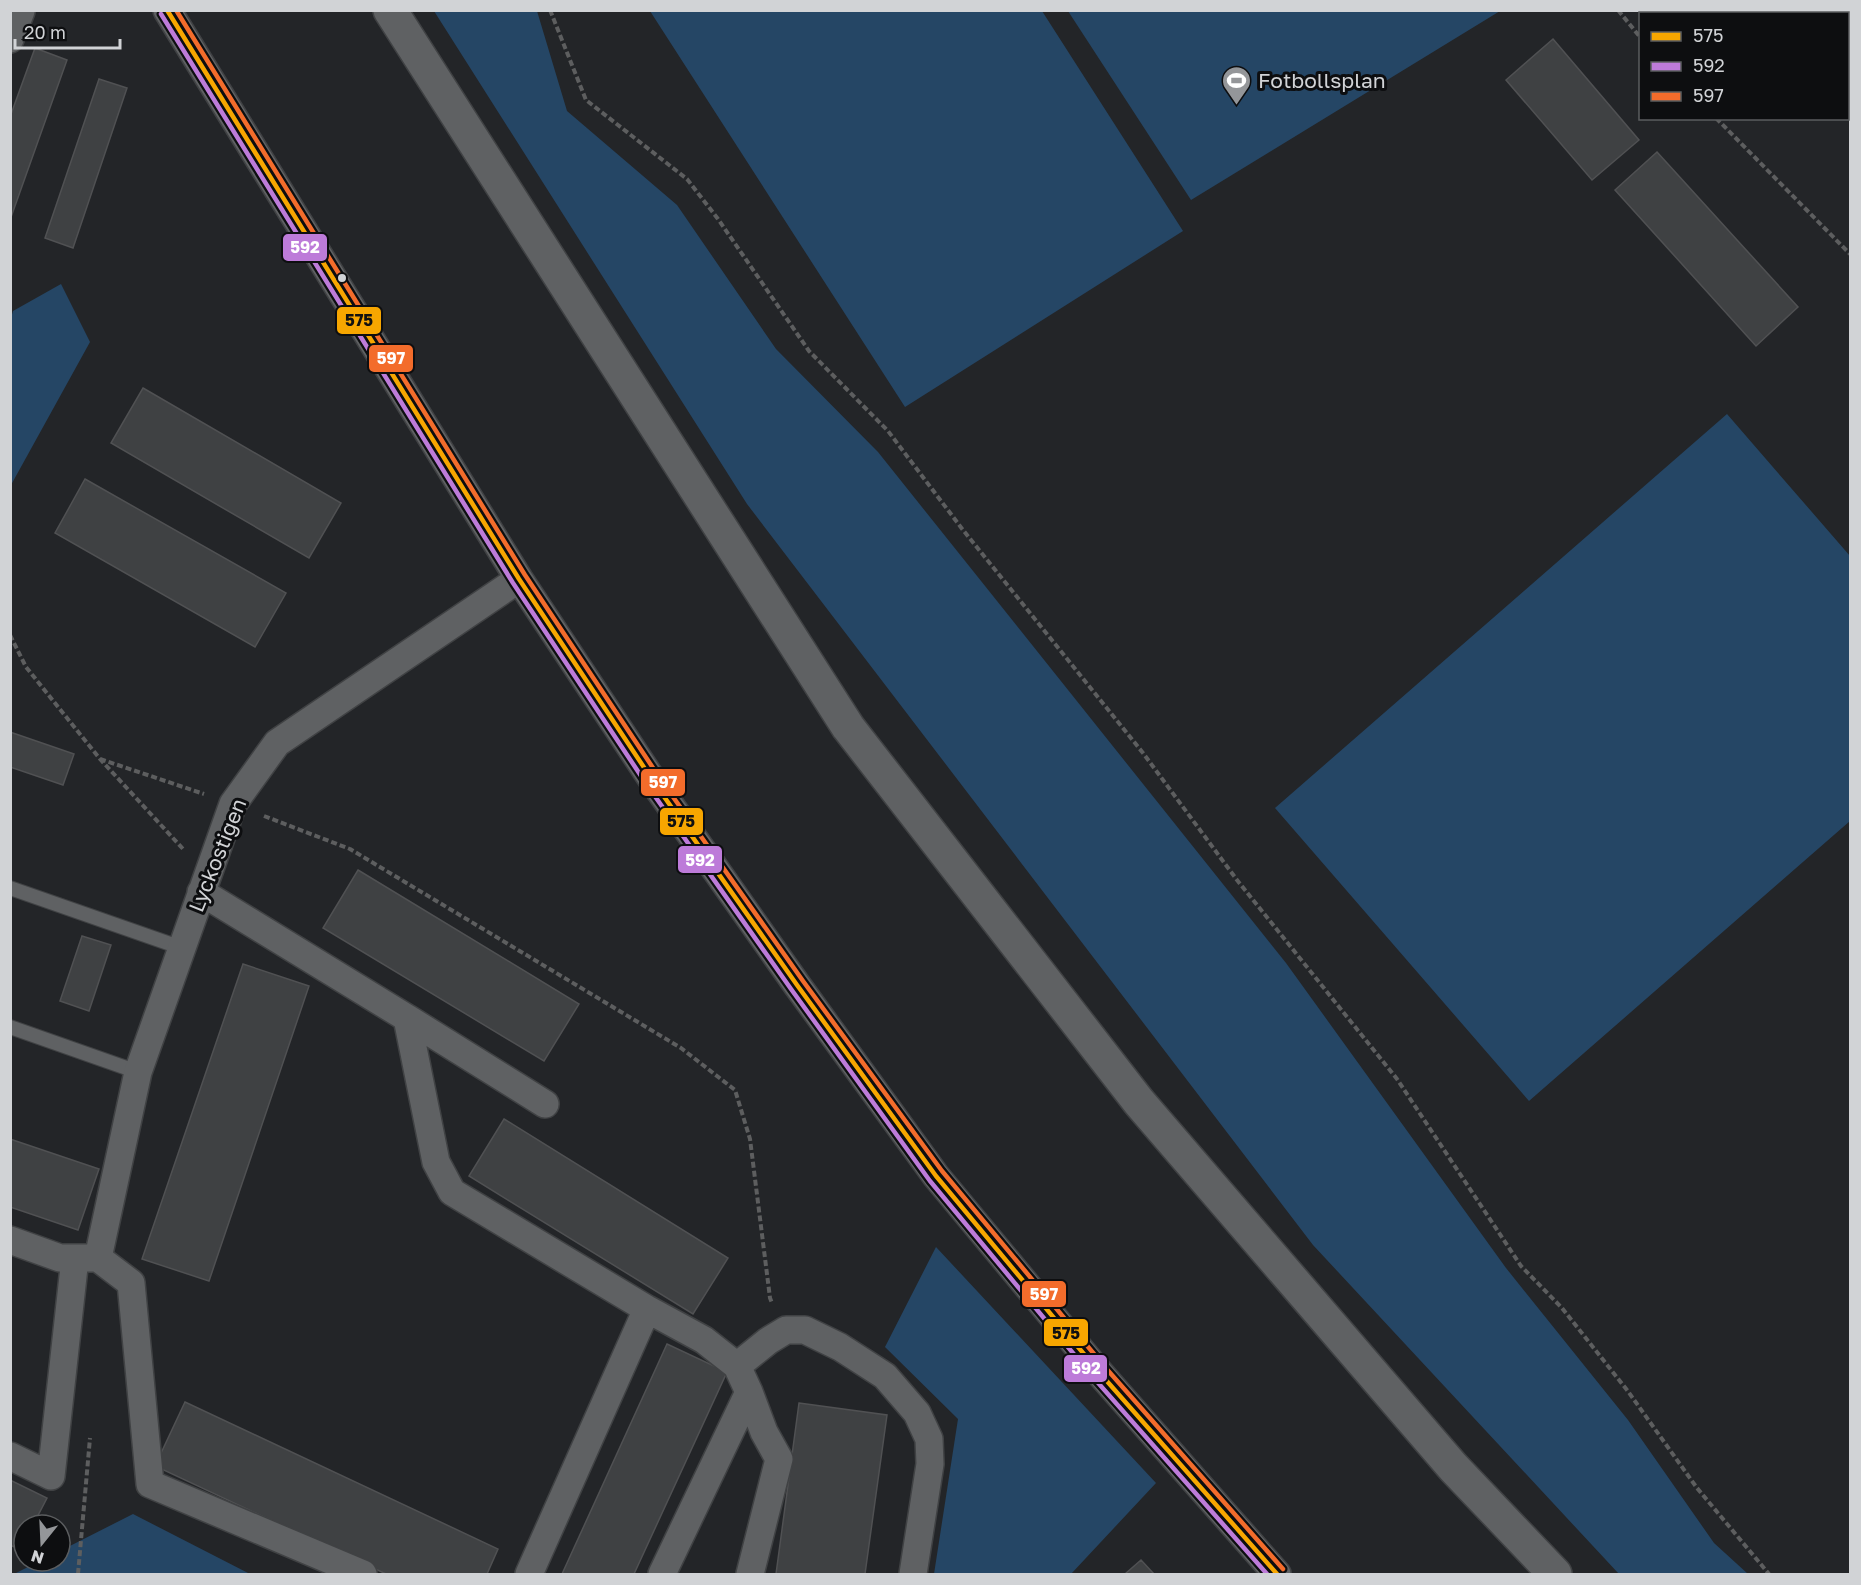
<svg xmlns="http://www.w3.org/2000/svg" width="1861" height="1585" font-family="'Golos Text',sans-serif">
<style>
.green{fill:#254665}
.building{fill:#3f4143;stroke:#505153;stroke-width:1.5}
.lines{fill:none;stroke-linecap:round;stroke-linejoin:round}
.lane-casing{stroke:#404244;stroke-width:16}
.street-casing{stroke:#404244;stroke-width:30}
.secondary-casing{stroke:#404244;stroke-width:36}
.path{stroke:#5d5e5f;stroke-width:4;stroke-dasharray:6 3;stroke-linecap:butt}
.lane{stroke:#5f6163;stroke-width:14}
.street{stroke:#5f6163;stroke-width:27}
.secondary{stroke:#5f6163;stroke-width:33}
.bus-1-casing{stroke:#0d0e10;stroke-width:9}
.bus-2-casing{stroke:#0d0e10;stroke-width:9}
.bus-3-casing{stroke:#0d0e10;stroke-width:9}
.bus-1{stroke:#f7a600;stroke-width:4.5}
.bus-2{stroke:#bd7bd9;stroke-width:4.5}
.bus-3{stroke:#f36c2b;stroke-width:4.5}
.bus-dot{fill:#d1d3d6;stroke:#0d0e10;stroke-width:2}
.labels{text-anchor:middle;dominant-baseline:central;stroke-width:6;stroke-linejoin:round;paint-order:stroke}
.poi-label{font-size:21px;fill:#d1d3d6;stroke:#0d0e10;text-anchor:start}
.street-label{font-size:21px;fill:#d1d3d6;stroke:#0d0e10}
.line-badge{stroke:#0d0e10;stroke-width:2}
.badge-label{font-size:16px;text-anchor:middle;font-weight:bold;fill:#fff}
.pale-badge-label{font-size:16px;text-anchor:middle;font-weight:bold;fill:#111}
</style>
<rect width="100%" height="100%" fill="#232528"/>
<path class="green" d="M 434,11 L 537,11 L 567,111 L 677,205 L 776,349 L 878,452 L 1286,963 L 1506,1268 L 1628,1420 L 1714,1543 L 1748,1574 L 1619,1574 L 1313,1245 L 747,504 Z
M 650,11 L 1042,11 L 1183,231 L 905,407 Z
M 1068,11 L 1500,11 L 1191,200 Z
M 61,284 L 90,342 L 11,485 L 11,318 L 13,311 Z
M 1727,414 L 1850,556 L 1850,821 L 1529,1101 L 1275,808 Z
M 936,1247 L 1156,1483 L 1071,1574 L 934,1574 L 958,1419 L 885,1347 Z
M 133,1514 L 250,1574 L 14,1574 L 40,1561 L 60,1561 L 60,1551 Z"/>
<path class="building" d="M 1553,39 L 1639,140 L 1592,180 L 1506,80 Z
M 35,48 L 67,60 L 10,220 L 10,117 Z
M 99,79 L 127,88 L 73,248 L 45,238 Z
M 1657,152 L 1798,307 L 1756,346 L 1615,190 Z
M 143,388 L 341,503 L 309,558 L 111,443 Z
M 85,479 L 286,593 L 255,647 L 55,533 Z
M 10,732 L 74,754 L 63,785 L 10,767 Z
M 358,870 L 579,1004 L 544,1061 L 323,928 Z
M 82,936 L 111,945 L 89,1011 L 60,1001 Z
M 243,964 L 309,986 L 209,1281 L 142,1259 Z
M 504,1119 L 728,1258 L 693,1314 L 469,1176 Z
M 10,1139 L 99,1169 L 78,1230 L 10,1207 Z
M 667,1344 L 727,1372 L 634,1574 L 562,1574 Z
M 185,1402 L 498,1549 L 487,1574 L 386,1574 L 155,1466 Z
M 799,1403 L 887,1415 L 865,1574 L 776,1574 Z
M 10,1480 L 47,1498 L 33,1525 L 24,1525 L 24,1544 L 21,1550 L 10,1545 Z
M 1141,1560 L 1154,1574 L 1125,1574 Z"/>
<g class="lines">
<defs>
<path id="lane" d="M 10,888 L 182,948
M 10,1027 L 138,1072"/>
<path id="street" d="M 167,10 L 519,579 L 653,781 L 797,985 L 936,1176 L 1098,1371 L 1277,1574
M 10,39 L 21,11
M 201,892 L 407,1018 L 436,1162 L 452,1192 L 647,1309 L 704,1340 L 737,1366 L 749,1392 L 764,1432 L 779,1459 L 750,1574
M 407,1018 L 545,1104
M 10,1240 L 60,1258 L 98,1258 L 131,1283 L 150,1484 L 363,1574
M 98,1258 L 138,1072 L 233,804 L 277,743 L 519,579
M 737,1366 L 768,1341 L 786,1330 L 805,1330 L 840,1347 L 885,1376 L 917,1413 L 929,1439 L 930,1464 L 913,1574
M 10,1456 L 51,1476 L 75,1258
M 529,1574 L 647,1309
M 662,1574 L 749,1392"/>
<path id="secondary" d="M 390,10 L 848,727 L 1139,1102 L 1453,1467 L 1555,1574"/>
</defs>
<use href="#lane" class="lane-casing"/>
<use href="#street" class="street-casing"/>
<use href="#secondary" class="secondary-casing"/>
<path class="path" d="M 550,10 L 586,100 L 687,179 L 718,219 L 809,351 L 888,431 L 963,530 L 1143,753 L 1237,880 L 1397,1079 L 1521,1266 L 1562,1308 L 1627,1390 L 1697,1488 L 1769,1574
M 1618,10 L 1640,37
M 1716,118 L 1850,254
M 10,635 L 26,667 L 100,759 L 184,850
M 100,759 L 204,794
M 264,816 L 350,849 L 681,1048 L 735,1090 L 750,1139 L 770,1298 L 772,1303
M 78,1574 L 90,1438"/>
<use href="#lane" class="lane"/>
<use href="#street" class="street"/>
<use href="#secondary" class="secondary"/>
<defs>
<path id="bus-1" d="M 167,10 L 519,579 L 653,781 L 797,985 L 936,1176 L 1098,1371 L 1277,1574"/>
<path id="bus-2" d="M 161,14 L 513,583 L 647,785 L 791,989 L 930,1181 L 1092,1376 L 1267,1574"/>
<path id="bus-3" d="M 176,10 L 525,575 L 659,777 L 803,981 L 942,1171 L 1104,1366 L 1283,1569"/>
</defs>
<use href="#bus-1" class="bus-1-casing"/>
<use href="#bus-2" class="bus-2-casing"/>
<use href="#bus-3" class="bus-3-casing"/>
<use href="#bus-1" class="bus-1"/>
<use href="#bus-2" class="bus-2"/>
<use href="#bus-3" class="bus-3"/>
</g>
<defs>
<symbol id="stadium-pin" viewBox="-11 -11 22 30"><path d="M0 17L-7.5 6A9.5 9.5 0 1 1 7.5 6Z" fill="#949699" stroke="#0d0e10"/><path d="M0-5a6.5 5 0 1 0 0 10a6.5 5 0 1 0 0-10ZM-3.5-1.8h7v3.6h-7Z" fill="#fff"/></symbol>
</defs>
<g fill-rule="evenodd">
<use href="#stadium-pin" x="1220" y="64" width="33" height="45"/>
</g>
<circle class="bus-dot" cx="342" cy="278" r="5"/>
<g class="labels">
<g class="poi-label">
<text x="1258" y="80">Fotbollsplan</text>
</g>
<g class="street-label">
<text transform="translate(217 855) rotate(-68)">Lyckostigen</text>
</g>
</g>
<g class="line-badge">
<rect x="282" y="233" width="46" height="29" rx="6" fill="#bd7bd9"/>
<rect x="336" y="306" width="46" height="29" rx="6" fill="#f7a600"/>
<rect x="368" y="344" width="46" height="29" rx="6" fill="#f36c2b"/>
<rect x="640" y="768" width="46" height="29" rx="6" fill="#f36c2b"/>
<rect x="659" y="807" width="45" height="29" rx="6" fill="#f7a600"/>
<rect x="677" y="845" width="46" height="29" rx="6" fill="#bd7bd9"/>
<rect x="1021" y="1280" width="46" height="28" rx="6" fill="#f36c2b"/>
<rect x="1043" y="1318" width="46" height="29" rx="6" fill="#f7a600"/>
<rect x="1063" y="1354" width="45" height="29" rx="6" fill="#bd7bd9"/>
</g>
<g class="badge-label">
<text x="305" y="253">592</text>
<text x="391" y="364">597</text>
<text x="663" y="788">597</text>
<text x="700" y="866">592</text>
<text x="1044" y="1300">597</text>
<text x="1086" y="1374">592</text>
</g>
<g class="pale-badge-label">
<text x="359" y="326">575</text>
<text x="681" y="827">575</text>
<text x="1066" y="1339">575</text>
</g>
<rect width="1861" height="1585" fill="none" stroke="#d1d3d6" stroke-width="24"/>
<rect x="1639" y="12" width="210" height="108" fill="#0d0e10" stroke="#5b5d5f" stroke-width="1.5"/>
<rect x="1651" y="32" width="30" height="9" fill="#f7a600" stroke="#5b5d5f" stroke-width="1.5"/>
<text x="1693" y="42" font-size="18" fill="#d1d3d6">575</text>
<rect x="1651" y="62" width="30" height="9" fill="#bd7bd9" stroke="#5b5d5f" stroke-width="1.5"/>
<text x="1693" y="72" font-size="18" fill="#d1d3d6">592</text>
<rect x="1651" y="92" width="30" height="9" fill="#f36c2b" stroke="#5b5d5f" stroke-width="1.5"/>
<text x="1693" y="102" font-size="18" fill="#d1d3d6">597</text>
<g transform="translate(42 1543) rotate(198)"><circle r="28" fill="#0d0e10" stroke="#5b5d5f" stroke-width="1.5"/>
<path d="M0-4.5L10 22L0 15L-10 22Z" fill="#949699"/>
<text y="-9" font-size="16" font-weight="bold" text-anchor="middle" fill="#d1d3d6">N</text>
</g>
<path d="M15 39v9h105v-9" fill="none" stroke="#d1d3d6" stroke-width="3"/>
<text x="24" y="39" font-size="18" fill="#d1d3d6" stroke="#0d0e10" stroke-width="4.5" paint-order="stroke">20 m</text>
</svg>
